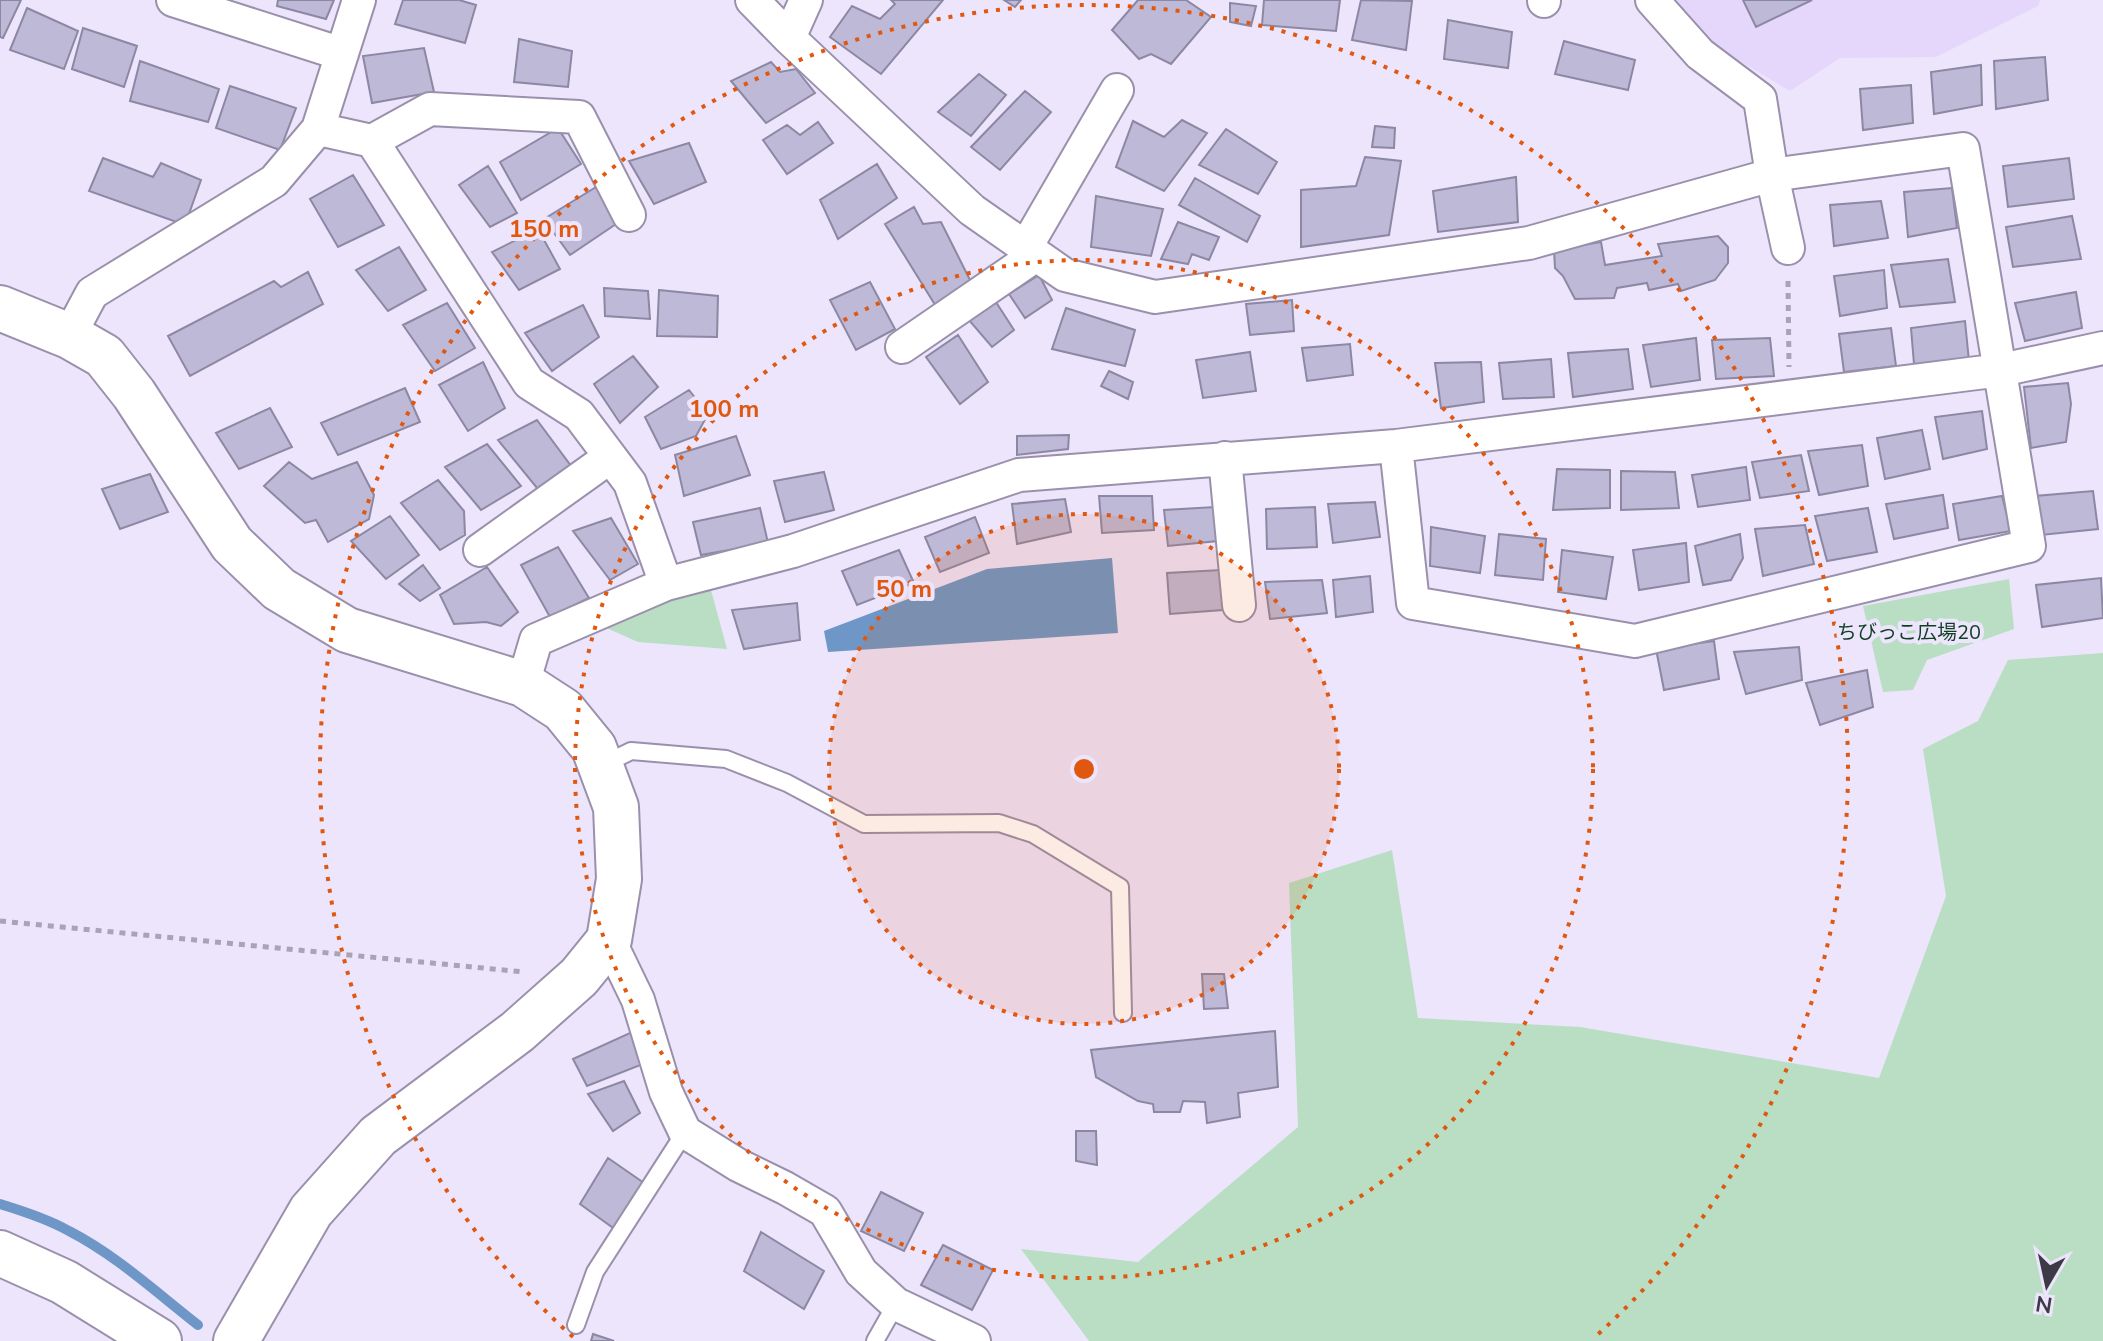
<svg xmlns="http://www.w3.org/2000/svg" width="2103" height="1341" font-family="'Nunito Sans','Noto Sans JP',sans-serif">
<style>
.built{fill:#e4d7fb}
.green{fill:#b9dec4}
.water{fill:#6e97c7}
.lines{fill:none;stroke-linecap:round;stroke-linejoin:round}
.stream{stroke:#6e97c7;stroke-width:10}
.building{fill:#bdb9d6;stroke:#8c88a4;stroke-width:2}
.lane-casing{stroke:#9a90ab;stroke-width:20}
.street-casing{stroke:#9a90ab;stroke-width:36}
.secondary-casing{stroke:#9a90ab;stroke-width:48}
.path{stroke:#a9a3b5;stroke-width:5;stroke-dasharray:6 6;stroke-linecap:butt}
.lane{stroke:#fff;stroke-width:16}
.street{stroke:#fff;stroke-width:32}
.secondary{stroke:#fff;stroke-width:44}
.ring{fill:none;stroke:#e0570f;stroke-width:4;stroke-dasharray:4 8}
.labels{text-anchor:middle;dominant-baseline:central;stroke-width:8;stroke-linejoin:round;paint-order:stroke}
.park-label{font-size:20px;fill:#103e23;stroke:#ede5fc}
.centre{fill:#e0570f;stroke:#ede5fc;stroke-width:4}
.ring-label{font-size:24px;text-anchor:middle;font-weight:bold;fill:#e0570f;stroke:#ede5fc;stroke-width:8;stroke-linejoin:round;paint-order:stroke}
</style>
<rect width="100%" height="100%" fill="#ede5fc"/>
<path class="built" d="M 1676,0 L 2040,0 L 2038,6 L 1936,57 L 1840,58 L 1790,91 L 1715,46 Z"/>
<path class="green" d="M 2009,579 L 2014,629 L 1927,660 L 1913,690 L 1883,692 L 1863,606 Z
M 711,590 L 727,649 L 638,642 L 602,626 L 674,594 Z
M 2103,653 L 2103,1341 L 1089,1341 L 1021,1249 L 1138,1262 L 1298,1127 L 1289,883 L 1392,850 L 1418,1018 L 1580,1027 L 1879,1078 L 1946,896 L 1923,749 L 1978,721 L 2008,660 Z"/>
<path class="water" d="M 1112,558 L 1118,633 L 828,652 L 824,631 L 987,569 Z"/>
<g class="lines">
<path class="stream" d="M 0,1204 C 23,1211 48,1219 69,1231 C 116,1255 157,1293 198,1325"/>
</g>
<path class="building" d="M 0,0 L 21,0 L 3,38 L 0,37 Z
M 278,0 L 334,0 L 326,19 L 277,6 Z
M 403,0 L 459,0 L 476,5 L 465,43 L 395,24 Z
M 891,0 L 943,0 L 881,74 L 830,37 L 852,6 L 880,19 L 895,4 Z
M 1004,0 L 1021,0 L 1015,7 Z
M 1138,0 L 1186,0 L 1211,17 L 1171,64 L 1151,54 L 1139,59 L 1112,30 Z
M 1264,0 L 1340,0 L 1336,31 L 1262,25 Z
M 1361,0 L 1412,1 L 1406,50 L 1352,40 Z
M 1743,0 L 1812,0 L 1756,27 Z
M 1230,3 L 1256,6 L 1251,26 L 1230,22 Z
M 27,8 L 78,31 L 64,69 L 10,50 Z
M 1448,20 L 1512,32 L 1508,68 L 1444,59 Z
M 83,28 L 137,46 L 124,87 L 72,69 Z
M 519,39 L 572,51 L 568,87 L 514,82 Z
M 1564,41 L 1635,60 L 1628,90 L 1555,74 Z
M 424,48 L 434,92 L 372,103 L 363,56 Z
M 2045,57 L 2048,100 L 1996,109 L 1994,61 Z
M 140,61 L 219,89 L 208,122 L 130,101 Z
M 771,62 L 780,72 L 796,69 L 815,93 L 766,123 L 731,81 Z
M 1981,65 L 1982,105 L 1934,114 L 1931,72 Z
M 979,74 L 1006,95 L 971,136 L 938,112 Z
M 1911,85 L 1913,123 L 1863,130 L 1860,89 Z
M 230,86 L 296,108 L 280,150 L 216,128 Z
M 1025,91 L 1051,112 L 1000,170 L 971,147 Z
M 1182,120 L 1207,133 L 1164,191 L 1116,167 L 1133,121 L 1164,137 Z
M 818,122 L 833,143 L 787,174 L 763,140 L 787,125 L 800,135 Z
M 1375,126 L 1395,128 L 1394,148 L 1372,147 Z
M 558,128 L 581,164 L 521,200 L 500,162 Z
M 1226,129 L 1277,162 L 1258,194 L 1199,165 Z
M 689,143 L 706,182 L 654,204 L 629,161 Z
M 1365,157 L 1401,161 L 1389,235 L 1301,247 L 1301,190 L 1356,186 Z
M 103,158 L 153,177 L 161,163 L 201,180 L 185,225 L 89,191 Z
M 2069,158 L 2074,199 L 2008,207 L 2003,166 Z
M 877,164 L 897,198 L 838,239 L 820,200 Z
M 488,166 L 517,213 L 490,227 L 459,185 Z
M 353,175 L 384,225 L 338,247 L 310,199 Z
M 1516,177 L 1518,222 L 1438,232 L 1433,191 Z
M 1195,178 L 1260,216 L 1247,242 L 1179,205 Z
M 596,187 L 619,222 L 570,255 L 544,219 Z
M 1952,188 L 1957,228 L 1908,237 L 1904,192 Z
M 1096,196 L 1163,209 L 1151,256 L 1091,247 Z
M 1881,201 L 1888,238 L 1834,246 L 1830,205 Z
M 914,207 L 923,224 L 941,222 L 971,282 L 937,308 L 885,224 Z
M 2072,216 L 2081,259 L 2013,267 L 2006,227 Z
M 1178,222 L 1219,237 L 1209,260 L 1192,254 L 1188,264 L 1161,259 Z
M 538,229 L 560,269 L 519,290 L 492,252 Z
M 1718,236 L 1728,247 L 1728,263 L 1715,280 L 1681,291 L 1678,284 L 1649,290 L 1647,283 L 1617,288 L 1614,298 L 1575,299 L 1563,276 L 1555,268 L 1554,250 L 1601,242 L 1605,265 L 1662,256 L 1658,244 Z
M 399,247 L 426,290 L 388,311 L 356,270 Z
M 1948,259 L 1955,302 L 1900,307 L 1891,265 Z
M 1884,270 L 1887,308 L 1840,316 L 1834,276 Z
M 308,272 L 323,304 L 190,376 L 168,336 L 274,281 L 281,287 Z
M 1039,275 L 1052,300 L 1025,318 L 1009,294 Z
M 870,282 L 895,329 L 856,350 L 830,300 Z
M 604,288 L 648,291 L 650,319 L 605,316 Z
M 659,290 L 718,296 L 717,337 L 657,336 Z
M 2076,292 L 2082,328 L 2025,341 L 2015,303 Z
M 994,299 L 1014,330 L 992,347 L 968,319 Z
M 1292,300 L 1294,331 L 1250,335 L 1246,304 Z
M 447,303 L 475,348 L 435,371 L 403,325 Z
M 583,305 L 599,337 L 552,371 L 525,333 Z
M 1066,308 L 1135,330 L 1125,366 L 1052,349 Z
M 1965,321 L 1969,361 L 1914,364 L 1911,328 Z
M 1891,328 L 1896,366 L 1844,372 L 1839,334 Z
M 958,335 L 988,382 L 960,404 L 926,357 Z
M 1696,338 L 1700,380 L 1651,387 L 1643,345 Z
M 1770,338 L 1774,376 L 1716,379 L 1712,340 Z
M 1350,344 L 1353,375 L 1307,381 L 1302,348 Z
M 1628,349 L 1633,389 L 1573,397 L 1568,353 Z
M 1250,352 L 1256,391 L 1203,398 L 1196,360 Z
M 633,356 L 658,387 L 620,423 L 594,384 Z
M 1551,359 L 1554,397 L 1503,399 L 1499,363 Z
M 483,362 L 505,408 L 468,431 L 439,385 Z
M 1481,362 L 1484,402 L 1441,408 L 1435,363 Z
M 1109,371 L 1133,382 L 1128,399 L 1101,386 Z
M 2068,383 L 2071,404 L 2066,442 L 2031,448 L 2024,387 Z
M 405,388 L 420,422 L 338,455 L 321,423 Z
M 689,390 L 708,414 L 696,436 L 661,449 L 645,417 Z
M 270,408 L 292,447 L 239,469 L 216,433 Z
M 1982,411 L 1987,449 L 1943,459 L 1935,417 Z
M 537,420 L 574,470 L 537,488 L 498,440 Z
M 1922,430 L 1930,469 L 1885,479 L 1877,438 Z
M 1069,435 L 1068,449 L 1017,455 L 1017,436 Z
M 736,436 L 750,475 L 684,496 L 675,455 Z
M 487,444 L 521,486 L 481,510 L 445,467 Z
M 1862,445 L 1868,486 L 1819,495 L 1808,451 Z
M 1801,455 L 1809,491 L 1760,498 L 1752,462 Z
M 289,462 L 312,479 L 357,462 L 374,495 L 369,519 L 328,542 L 316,520 L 305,523 L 264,486 Z
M 1746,467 L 1750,500 L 1698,507 L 1692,475 Z
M 1557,469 L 1610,470 L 1610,508 L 1553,510 Z
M 1621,471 L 1675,472 L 1679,508 L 1621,510 Z
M 824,472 L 834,510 L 785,522 L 774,481 Z
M 150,474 L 168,512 L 120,529 L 102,489 Z
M 438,480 L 464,511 L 465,535 L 440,550 L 401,503 Z
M 2093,491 L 2098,529 L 2041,535 L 2035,496 Z
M 1943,495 L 1948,528 L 1894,539 L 1886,504 Z
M 1099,496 L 1152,496 L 1154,530 L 1102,533 Z
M 2002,496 L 2011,531 L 1959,540 L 1953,504 Z
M 1065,499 L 1071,532 L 1017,544 L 1012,504 Z
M 1375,502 L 1380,537 L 1333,543 L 1328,504 Z
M 1215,507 L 1218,541 L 1168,546 L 1164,510 Z
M 1315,507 L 1317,547 L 1267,549 L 1266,509 Z
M 760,508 L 768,543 L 701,555 L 693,522 Z
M 1868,508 L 1877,552 L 1827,561 L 1815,516 Z
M 390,516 L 419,555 L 386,579 L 351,541 Z
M 975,517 L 989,553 L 940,572 L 925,537 Z
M 611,518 L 638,564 L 610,580 L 573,531 Z
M 1805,525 L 1814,564 L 1763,576 L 1755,529 Z
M 1431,527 L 1485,536 L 1480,573 L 1430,566 Z
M 1499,534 L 1546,539 L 1543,580 L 1495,575 Z
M 1740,534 L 1743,558 L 1731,580 L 1703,585 L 1695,546 Z
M 1686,543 L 1689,582 L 1639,590 L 1633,550 Z
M 558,547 L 589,598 L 550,617 L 521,565 Z
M 899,550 L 914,583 L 857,605 L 842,571 Z
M 1562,550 L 1613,557 L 1606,599 L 1558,592 Z
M 423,565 L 440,588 L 420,601 L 399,584 Z
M 487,567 L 518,612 L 501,626 L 486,622 L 454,624 L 440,595 Z
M 1221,570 L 1223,610 L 1170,614 L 1167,573 Z
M 1370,576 L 1373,612 L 1336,617 L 1333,580 Z
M 2101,578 L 2103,618 L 2042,627 L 2036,585 Z
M 1322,580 L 1327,613 L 1270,619 L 1265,582 Z
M 797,603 L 800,640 L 744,649 L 732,610 Z
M 1714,641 L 1719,679 L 1664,690 L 1656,649 Z
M 1799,647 L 1802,680 L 1746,694 L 1734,652 Z
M 1867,670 L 1873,707 L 1820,725 L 1806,683 Z
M 1202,974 L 1224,974 L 1228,1008 L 1204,1009 Z
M 1275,1031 L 1278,1087 L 1238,1093 L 1240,1117 L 1207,1123 L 1205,1102 L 1183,1101 L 1180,1112 L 1154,1112 L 1153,1104 L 1138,1101 L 1096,1077 L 1091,1050 Z
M 632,1032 L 643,1064 L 587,1086 L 573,1059 Z
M 624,1081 L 640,1113 L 613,1131 L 588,1094 Z
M 1076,1131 L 1096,1131 L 1097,1165 L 1076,1161 Z
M 608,1158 L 644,1183 L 616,1230 L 580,1204 Z
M 881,1192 L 923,1213 L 904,1251 L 861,1231 Z
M 761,1232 L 824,1271 L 804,1309 L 744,1271 Z
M 943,1245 L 993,1270 L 972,1310 L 921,1285 Z
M 593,1334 L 614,1341 L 591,1341 Z"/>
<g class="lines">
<defs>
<path id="lane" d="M 603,765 L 631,751 L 726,759 L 787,783 L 864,824 L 999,823 L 1033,834 L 1120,887 L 1123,1013
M 576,1325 L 595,1272 L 685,1132
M 875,1341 L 896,1304"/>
<path id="street" d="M 173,0 L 342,54
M 752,0 L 789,38 L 972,210 L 1065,275 L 1155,297 L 1529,243 L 1772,175 L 1963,149 L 2029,546 L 1635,641 L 1413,603 L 1396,446
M 1544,0 L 1544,1
M 1652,0 L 1700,54 L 1760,99 L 1772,175 L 1788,248
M 789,38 L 806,0
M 318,129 L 372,141 L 529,383 L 579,415 L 630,483 L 666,584
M 372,141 L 430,109 L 579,117 L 629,215
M 1026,247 L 1117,90
M 69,336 L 92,293 L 274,181 L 318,129 L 359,0
M 902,347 L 1036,255
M 1225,458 L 1239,605
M 480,550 L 610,457
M 523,684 L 536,640 L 666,584 L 793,551 L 1019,475 L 1396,446 L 2001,370 L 2103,348
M 609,940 L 638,1000 L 666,1092 L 685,1132 L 738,1165 L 785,1188 L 825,1211 L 861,1272 L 896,1304 L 974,1341"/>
<path id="secondary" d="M 0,308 L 69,336 L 104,356 L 134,394 L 232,544 L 279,589 L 347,630 L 523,684 L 563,710 L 594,748 L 616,807 L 619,879 L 609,940 L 579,977 L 517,1032 L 378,1136 L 311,1211 L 236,1341
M 0,1253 L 64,1282 L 159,1341"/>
</defs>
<use href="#lane" class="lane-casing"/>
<use href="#street" class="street-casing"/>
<use href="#secondary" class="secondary-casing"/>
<path class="path" d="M 1788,281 L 1789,367
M 0,921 L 524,972"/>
<use href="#lane" class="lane"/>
<use href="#street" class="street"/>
<use href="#secondary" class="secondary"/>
</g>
<circle cx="1084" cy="769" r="255" fill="#e0570f" fill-opacity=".12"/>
<g class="ring">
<circle cx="1084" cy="769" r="255"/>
<circle cx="1084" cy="769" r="509"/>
<path d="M573 1337A764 764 0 1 1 1595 1337"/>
</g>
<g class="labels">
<g class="park-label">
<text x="1909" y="632">ちびっこ広場20</text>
</g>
</g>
<circle cx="1084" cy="769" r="12" class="centre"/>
<g class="ring-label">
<text x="544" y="237">150 m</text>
<text x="724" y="417">100 m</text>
<text x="904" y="597">50 m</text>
</g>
<g transform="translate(2047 1285) rotate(189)" stroke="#ede5fc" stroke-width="6" paint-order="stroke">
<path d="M0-6L14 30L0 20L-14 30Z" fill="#3e3a45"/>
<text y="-12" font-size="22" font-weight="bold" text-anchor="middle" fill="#3e3a45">N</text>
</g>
</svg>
